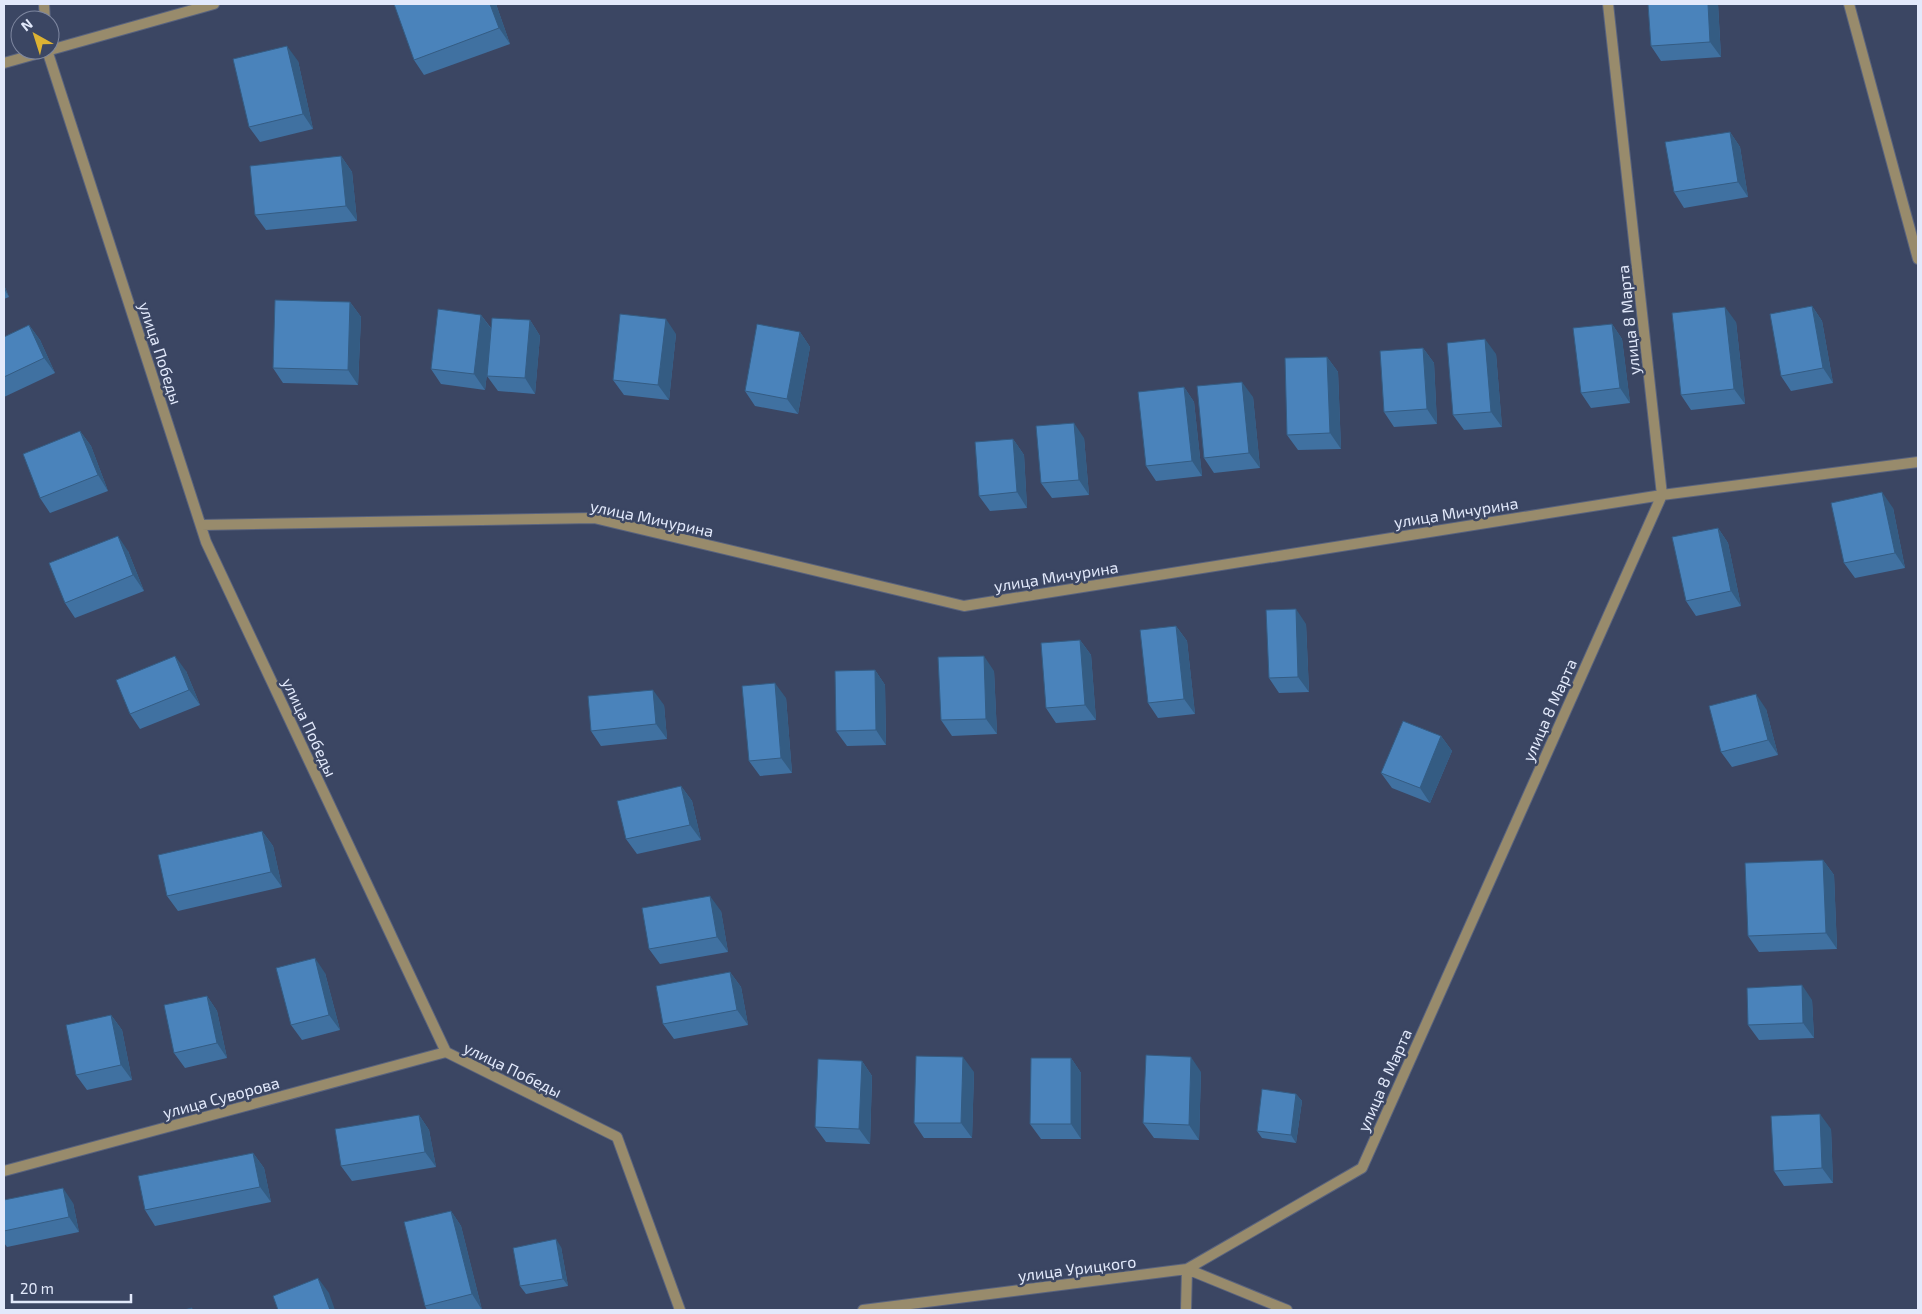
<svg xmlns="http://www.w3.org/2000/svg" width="1922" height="1314" font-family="'Exo 2',sans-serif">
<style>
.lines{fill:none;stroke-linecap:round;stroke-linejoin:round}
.street-casing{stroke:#59637e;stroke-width:12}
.street{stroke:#988b6c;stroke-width:10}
.wall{fill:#4071a1}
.shaded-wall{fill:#345c83}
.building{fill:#4a83bb;stroke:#345c83}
.labels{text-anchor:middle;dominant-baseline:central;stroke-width:5;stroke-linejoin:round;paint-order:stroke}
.street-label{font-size:16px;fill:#e2e9fb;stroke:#3b4663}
</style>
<rect width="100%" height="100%" fill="#3b4663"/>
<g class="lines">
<defs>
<path id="street" d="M 44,4 L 45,20
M 1849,4 L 1918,259
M 47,50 L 206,542 L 446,1052 L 617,1137 L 680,1310
M 50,50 L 214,4
M 4,63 L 50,50
M 201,525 L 594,518 L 964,606 L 1662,495 L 1918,462
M 4,1171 L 446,1052
M 863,1310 L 1187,1269 L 1287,1310
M 1186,1310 L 1187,1269 L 1362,1168 L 1662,495 L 1608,4"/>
</defs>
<use href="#street" class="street-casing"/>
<use href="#street" class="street"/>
</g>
<path class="wall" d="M 496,4 L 510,44 L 424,75 L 414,60 Z
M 1648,4 L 1718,4 L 1721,57 L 1661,61 L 1651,46 Z
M 298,61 L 313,129 L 260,142 L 249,127 Z
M 1730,132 L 1740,147 L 1748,197 L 1684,208 L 1674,192 Z
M 341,156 L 352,172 L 357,221 L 266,230 L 255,215 Z
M 4,285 L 9,297 L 4,299 Z
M 350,302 L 361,317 L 358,385 L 283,383 L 273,368 Z
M 1812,306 L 1822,321 L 1833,383 L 1791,391 L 1781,376 Z
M 481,315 L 491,328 L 530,320 L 540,336 L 535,394 L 498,391 L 487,376 L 489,357 L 485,390 L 441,384 L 431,369 Z
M 1736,322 L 1745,404 L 1691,410 L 1681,395 Z
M 1612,324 L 1622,339 L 1630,403 L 1591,408 L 1581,393 Z
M 29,325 L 40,340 L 55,373 L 4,397 L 4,337 Z
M 800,332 L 810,347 L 798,414 L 755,406 L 745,391 Z
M 676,334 L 669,400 L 624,395 L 613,380 Z
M 1423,348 L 1434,363 L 1437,424 L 1394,427 L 1384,412 Z
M 1496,354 L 1502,427 L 1464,430 L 1453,415 Z
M 1327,357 L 1338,372 L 1341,449 L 1298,450 L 1287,435 Z
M 1184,387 L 1194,402 L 1202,476 L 1156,481 L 1146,466 Z
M 1253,397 L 1260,468 L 1214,473 L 1204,458 Z
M 80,431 L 91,446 L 108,491 L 50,513 L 40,498 Z
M 1084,438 L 1089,495 L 1052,498 L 1041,483 Z
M 1013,439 L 1024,455 L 1027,508 L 990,511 L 979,496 Z
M 1893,508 L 1905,568 L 1855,578 L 1844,563 Z
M 1718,528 L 1728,543 L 1741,606 L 1696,616 L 1686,601 Z
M 128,551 L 144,591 L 75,618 L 65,603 Z
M 1306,624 L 1309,692 L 1279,693 L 1269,678 Z
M 1176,626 L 1187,641 L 1195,714 L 1158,718 L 1148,703 Z
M 1080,640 L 1091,655 L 1096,720 L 1056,723 L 1046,708 Z
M 875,670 L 885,685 L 886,745 L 847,746 L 836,731 Z
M 186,671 L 200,705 L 140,729 L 130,714 Z
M 994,671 L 997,734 L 952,736 L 941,720 Z
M 786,698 L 792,773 L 760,776 L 749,761 Z
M 664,705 L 667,739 L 601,746 L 591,731 Z
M 1766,709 L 1778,755 L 1732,767 L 1721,752 Z
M 1441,736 L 1452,751 L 1430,803 L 1392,788 L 1381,773 Z
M 681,786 L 692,801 L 701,840 L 637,854 L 626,839 Z
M 262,831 L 273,846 L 282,887 L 178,911 L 167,896 Z
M 1823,860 L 1834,875 L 1837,949 L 1759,952 L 1748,936 Z
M 721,911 L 728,952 L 660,964 L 649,949 Z
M 730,972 L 741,987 L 748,1025 L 674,1039 L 663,1024 Z
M 325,973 L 340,1030 L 302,1040 L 291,1025 Z
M 207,996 L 217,1011 L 227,1058 L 185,1068 L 174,1053 Z
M 1812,1000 L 1814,1038 L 1759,1040 L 1748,1025 Z
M 111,1015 L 122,1030 L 132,1080 L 87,1090 L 76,1075 Z
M 1071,1058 L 1081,1073 L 1081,1139 L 1041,1139 L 1030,1124 Z
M 862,1061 L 872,1076 L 870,1144 L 826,1142 L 815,1127 Z
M 974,1072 L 972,1138 L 924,1138 L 914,1123 Z
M 1201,1072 L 1199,1140 L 1154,1138 L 1143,1123 Z
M 1296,1094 L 1302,1101 L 1296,1143 L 1262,1138 L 1257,1131 Z
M 419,1115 L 429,1130 L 436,1167 L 352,1181 L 341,1166 Z
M 1831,1129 L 1833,1183 L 1784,1186 L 1774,1171 Z
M 253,1153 L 264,1168 L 271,1202 L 155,1226 L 145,1210 Z
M 4,1200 L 73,1203 L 79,1232 L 7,1247 L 4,1243 Z
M 451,1211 L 461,1226 L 482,1310 L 427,1310 L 425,1306 Z
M 561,1247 L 568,1286 L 526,1294 L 520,1286 Z"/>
<path class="shaded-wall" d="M 490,4 L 496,4 L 510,44 L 499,28 Z
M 1708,4 L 1718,4 L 1721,57 L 1710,42 Z
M 287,46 L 298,61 L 313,129 L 303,114 Z
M 1730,132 L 1740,147 L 1748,197 L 1738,182 Z
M 341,156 L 352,172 L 357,221 L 346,206 Z
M 4,285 L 9,297 L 4,289 Z
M 350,302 L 361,317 L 358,385 L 348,370 Z
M 1812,306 L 1822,321 L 1833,383 L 1823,368 Z
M 1725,307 L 1736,322 L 1745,404 L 1734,389 Z
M 481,315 L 492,330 L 485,390 L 474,374 Z
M 666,319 L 676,334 L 669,400 L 658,385 Z
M 530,320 L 540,336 L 535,394 L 525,378 Z
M 1612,324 L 1622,339 L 1630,403 L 1620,388 Z
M 29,325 L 40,340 L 55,373 L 44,358 Z
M 800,332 L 810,347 L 798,414 L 787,399 Z
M 1485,339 L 1496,354 L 1502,427 L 1491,412 Z
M 1423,348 L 1434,363 L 1437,424 L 1427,409 Z
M 1327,357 L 1338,372 L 1341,449 L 1330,433 Z
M 1242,382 L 1253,397 L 1260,468 L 1249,453 Z
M 1184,387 L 1194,402 L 1202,476 L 1192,461 Z
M 1074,423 L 1084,438 L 1089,495 L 1079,480 Z
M 80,431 L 91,446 L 108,491 L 98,475 Z
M 1013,439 L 1024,455 L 1027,508 L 1017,492 Z
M 1882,492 L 1893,508 L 1905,568 L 1895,553 Z
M 1718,528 L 1728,543 L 1741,606 L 1731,591 Z
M 118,536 L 128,551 L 144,591 L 133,575 Z
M 1296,609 L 1306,624 L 1309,692 L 1298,677 Z
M 1176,626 L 1187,641 L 1195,714 L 1184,699 Z
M 1080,640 L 1091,655 L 1096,720 L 1085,705 Z
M 175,656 L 186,671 L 200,705 L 189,690 Z
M 984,656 L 994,671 L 997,734 L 986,719 Z
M 875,670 L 885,685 L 886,745 L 876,730 Z
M 775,683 L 786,698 L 792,773 L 781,758 Z
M 653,690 L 664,705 L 667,739 L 656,724 Z
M 1756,694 L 1766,709 L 1778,755 L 1768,740 Z
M 1441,736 L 1452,751 L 1430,803 L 1420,788 Z
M 681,786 L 692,801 L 701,840 L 690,825 Z
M 262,831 L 273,846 L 282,887 L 271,872 Z
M 1823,860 L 1834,875 L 1837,949 L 1826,933 Z
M 710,896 L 721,911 L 728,952 L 717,937 Z
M 315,958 L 325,973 L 340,1030 L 329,1015 Z
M 730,972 L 741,987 L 748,1025 L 737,1010 Z
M 1802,985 L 1812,1000 L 1814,1038 L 1803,1023 Z
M 207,996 L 217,1011 L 227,1058 L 217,1043 Z
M 111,1015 L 122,1030 L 132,1080 L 121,1065 Z
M 963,1057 L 974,1072 L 972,1138 L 961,1123 Z
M 1191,1057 L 1201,1072 L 1199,1140 L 1189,1125 Z
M 1071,1058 L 1081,1073 L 1081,1139 L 1071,1124 Z
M 862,1061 L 872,1076 L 870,1144 L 859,1129 Z
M 1296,1094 L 1302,1101 L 1296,1143 L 1291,1135 Z
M 1820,1114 L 1831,1129 L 1833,1183 L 1822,1168 Z
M 419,1115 L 429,1130 L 436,1167 L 425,1152 Z
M 253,1153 L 264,1168 L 271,1202 L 260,1187 Z
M 63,1188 L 73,1203 L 79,1232 L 69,1217 Z
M 451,1211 L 461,1226 L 482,1310 L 472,1294 Z
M 556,1239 L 561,1247 L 568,1286 L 563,1279 Z
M 318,1278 L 329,1293 L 335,1310 L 330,1310 Z"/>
<path class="building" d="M 394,4 L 490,4 L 499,28 L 414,60 Z
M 1648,4 L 1708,4 L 1710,42 L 1651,46 Z
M 287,46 L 303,114 L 249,127 L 233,59 Z
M 1730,132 L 1738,182 L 1674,192 L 1665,142 Z
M 341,156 L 346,206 L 255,215 L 250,166 Z
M 275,300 L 350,302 L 348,370 L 273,368 Z
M 1812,306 L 1823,368 L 1781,376 L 1770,314 Z
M 1725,307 L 1734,389 L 1681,395 L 1672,313 Z
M 438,309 L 481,315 L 474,374 L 431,369 Z
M 620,314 L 666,319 L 658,385 L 613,380 Z
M 492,318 L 530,320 L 525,378 L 487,376 Z
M 757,324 L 800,332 L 787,399 L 745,391 Z
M 1612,324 L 1620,388 L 1581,393 L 1573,328 Z
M 29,325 L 44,358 L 4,377 L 4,337 Z
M 1485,339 L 1491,412 L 1453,415 L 1447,343 Z
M 1423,348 L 1427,409 L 1384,412 L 1380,351 Z
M 1327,357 L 1330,433 L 1287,435 L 1285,358 Z
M 1242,382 L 1249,453 L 1204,458 L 1197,386 Z
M 1184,387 L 1192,461 L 1146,466 L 1138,392 Z
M 1074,423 L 1079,480 L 1041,483 L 1036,426 Z
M 80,431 L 98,475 L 40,498 L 23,454 Z
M 1013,439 L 1017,492 L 979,496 L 975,442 Z
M 1882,492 L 1895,553 L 1844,563 L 1831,503 Z
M 1718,528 L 1731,591 L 1686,601 L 1672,537 Z
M 118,536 L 133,575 L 65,603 L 49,563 Z
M 1296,609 L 1298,677 L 1269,678 L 1266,610 Z
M 1176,626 L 1184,699 L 1148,703 L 1140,630 Z
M 1080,640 L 1085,705 L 1046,708 L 1041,643 Z
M 175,656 L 189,690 L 130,714 L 116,680 Z
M 984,656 L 986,719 L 941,720 L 938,657 Z
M 875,670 L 876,730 L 836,731 L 835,671 Z
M 775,683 L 781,758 L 749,761 L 742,686 Z
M 653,690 L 656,724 L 591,731 L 588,696 Z
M 1756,694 L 1768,740 L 1721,752 L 1709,706 Z
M 1403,721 L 1441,736 L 1420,788 L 1381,773 Z
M 681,786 L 690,825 L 626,839 L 617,801 Z
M 262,831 L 271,872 L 167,896 L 158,855 Z
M 1823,860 L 1826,933 L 1748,936 L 1745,863 Z
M 710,896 L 717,937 L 649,949 L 642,908 Z
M 315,958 L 329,1015 L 291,1025 L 276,968 Z
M 730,972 L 737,1010 L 663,1024 L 656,986 Z
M 1802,985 L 1803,1023 L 1748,1025 L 1747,988 Z
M 207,996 L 217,1043 L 174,1053 L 164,1005 Z
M 111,1015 L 121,1065 L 76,1075 L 66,1025 Z
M 1146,1055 L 1191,1057 L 1189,1125 L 1143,1123 Z
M 916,1056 L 963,1057 L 961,1123 L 914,1123 Z
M 1031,1058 L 1071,1058 L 1071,1124 L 1030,1124 Z
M 818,1059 L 862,1061 L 859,1129 L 815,1127 Z
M 1262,1089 L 1296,1094 L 1291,1135 L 1257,1131 Z
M 1820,1114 L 1822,1168 L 1774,1171 L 1771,1116 Z
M 419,1115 L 425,1152 L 341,1166 L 335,1129 Z
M 253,1153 L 260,1187 L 145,1210 L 138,1176 Z
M 63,1188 L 69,1217 L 4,1231 L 4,1200 Z
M 451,1211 L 472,1294 L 425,1306 L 404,1222 Z
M 556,1239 L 563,1279 L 520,1286 L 513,1248 Z
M 318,1278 L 330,1310 L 278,1310 L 273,1296 Z
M 192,1308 L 192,1310 L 184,1310 Z"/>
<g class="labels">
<g class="street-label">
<text transform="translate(1628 320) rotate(-96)">улица 8 Марта</text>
<text transform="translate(161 353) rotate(72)">улица Победы</text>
<text transform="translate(1456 512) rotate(-9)">улица Мичурина</text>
<text transform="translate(652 518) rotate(12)">улица Мичурина</text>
<text transform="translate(1056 576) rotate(-9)">улица Мичурина</text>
<text transform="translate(1549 710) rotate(-66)">улица 8 Марта</text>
<text transform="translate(310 727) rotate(65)">улица Победы</text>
<text transform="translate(513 1069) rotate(26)">улица Победы</text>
<text transform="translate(1384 1080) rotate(-66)">улица 8 Марта</text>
<text transform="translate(221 1097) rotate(-15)">улица Суворова</text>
<text transform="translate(1077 1268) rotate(-7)">улица Урицкого</text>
</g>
</g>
<rect width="1922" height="1314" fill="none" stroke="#e2e9fb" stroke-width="10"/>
<g transform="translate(35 35) rotate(321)"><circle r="24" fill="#3b4663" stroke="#7e87a0"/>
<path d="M0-4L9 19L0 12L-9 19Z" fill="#dcb233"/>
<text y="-8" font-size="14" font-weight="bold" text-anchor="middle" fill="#e2e9fb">N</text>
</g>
<path d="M12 1294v8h119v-8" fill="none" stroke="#e2e9fb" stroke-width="2.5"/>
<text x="20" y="1294" font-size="15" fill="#e2e9fb" stroke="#3b4663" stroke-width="4" paint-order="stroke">20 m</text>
</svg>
